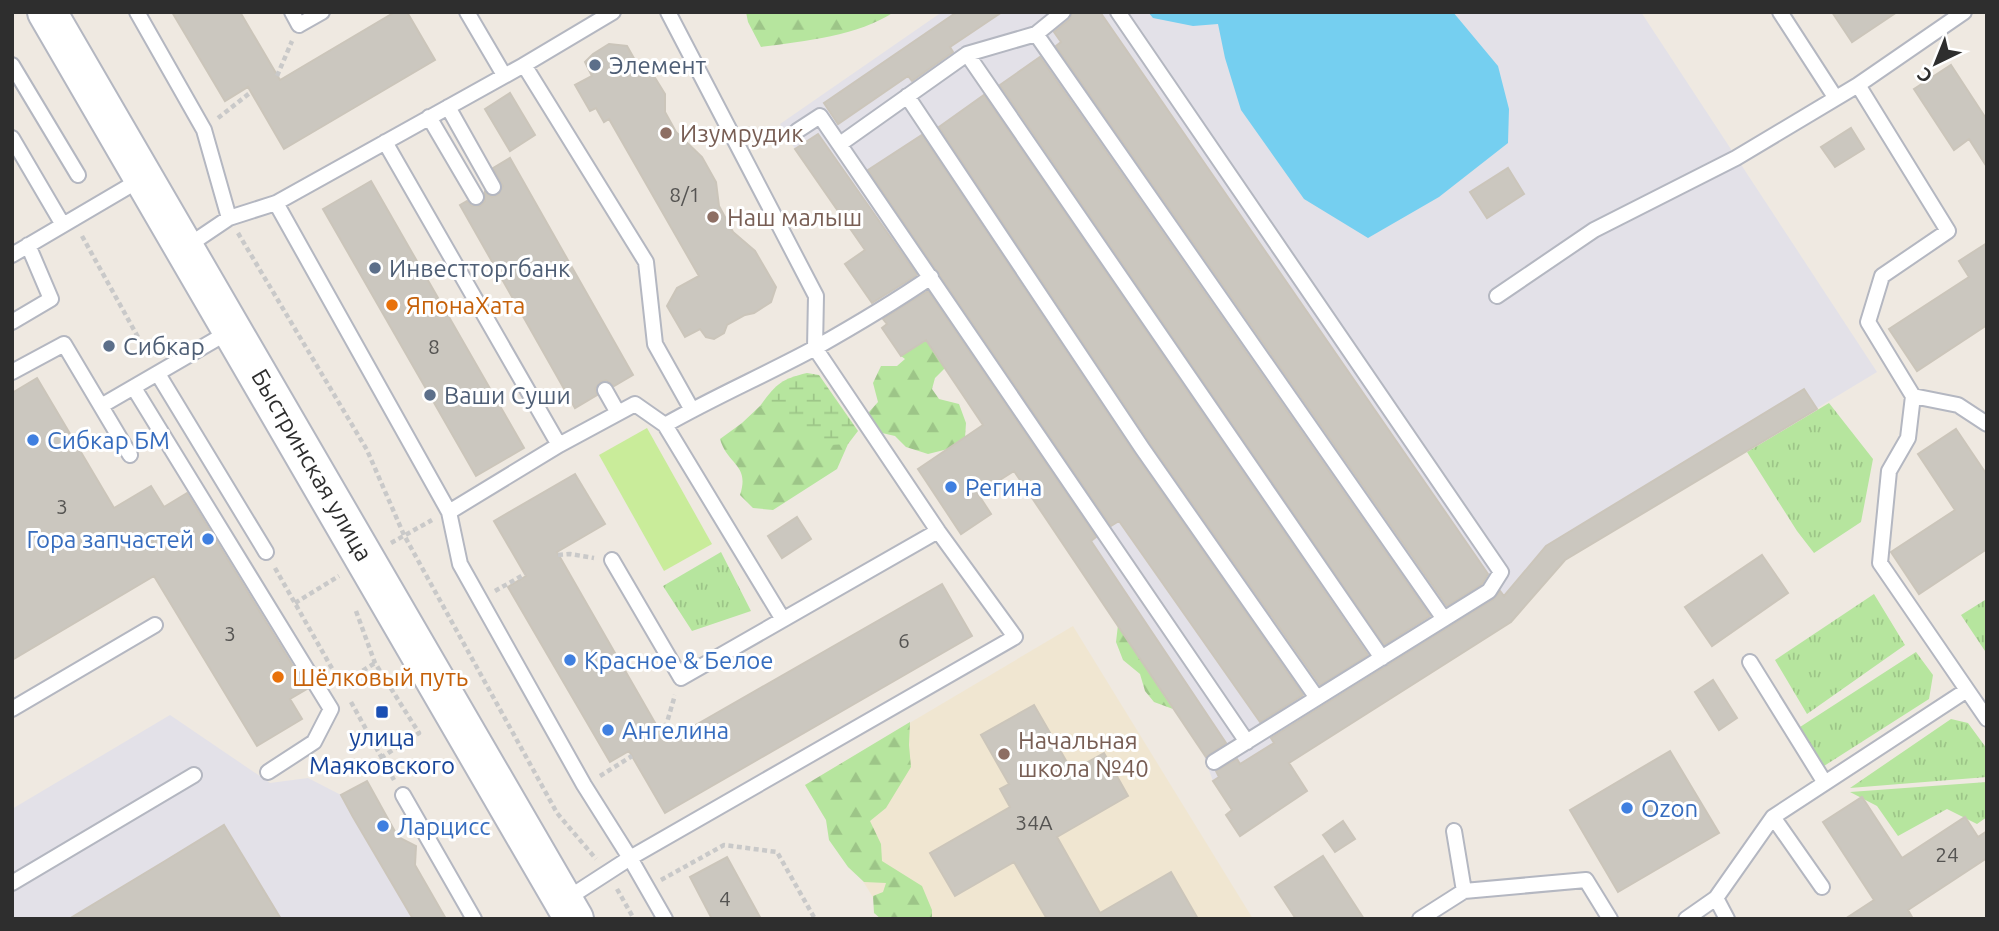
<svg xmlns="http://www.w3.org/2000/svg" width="1999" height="931" font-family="Ubuntu,sans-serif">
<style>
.industrial{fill:#e3e1e8}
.education{fill:#f0e6d1}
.grass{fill:url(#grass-tufts)}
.forest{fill:url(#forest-firs)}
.wetland{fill:url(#wetland-marsh)}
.pitch{fill:#c9ec9a}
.water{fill:#75cff0}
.building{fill:#cbc7bf;stroke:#cbc5ba;stroke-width:2}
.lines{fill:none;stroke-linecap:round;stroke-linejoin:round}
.service-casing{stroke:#b4b7c1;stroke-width:18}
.secondary-casing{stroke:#b4b7c1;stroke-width:42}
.path{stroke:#c9c9c9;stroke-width:4.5;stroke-dasharray:5 3.5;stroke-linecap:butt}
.service{stroke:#fff;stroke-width:14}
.secondary{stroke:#fff;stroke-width:38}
.service-dot{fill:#5c6f8a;stroke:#fff;stroke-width:2.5}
.education-dot{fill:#8d6e63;stroke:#fff;stroke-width:2.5}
.food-dot{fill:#e8710a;stroke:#fff;stroke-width:2.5}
.shop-dot{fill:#3f7fe0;stroke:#fff;stroke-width:2.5}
.transit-dot{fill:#1a4fb4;stroke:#fff;stroke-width:2.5}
.labels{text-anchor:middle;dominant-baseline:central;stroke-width:6;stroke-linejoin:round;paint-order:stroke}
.number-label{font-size:21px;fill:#555452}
.service-label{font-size:24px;fill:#4e5e75;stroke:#fff;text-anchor:start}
.education-label{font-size:24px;fill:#785e54;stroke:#fff;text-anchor:start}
.food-label{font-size:24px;fill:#c56008;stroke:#fff;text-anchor:start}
.shop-label{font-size:24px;fill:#366cbe;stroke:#fff;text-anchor:start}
.street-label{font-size:24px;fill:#2e2e2e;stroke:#fff}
.transit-label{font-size:24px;fill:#164399;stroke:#fff}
</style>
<defs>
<pattern id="grass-tufts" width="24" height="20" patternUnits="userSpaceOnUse" patternTransform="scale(1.75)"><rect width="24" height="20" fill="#b6e59e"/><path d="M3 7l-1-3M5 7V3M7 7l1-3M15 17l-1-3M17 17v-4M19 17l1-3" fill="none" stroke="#9dc588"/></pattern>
<pattern id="forest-firs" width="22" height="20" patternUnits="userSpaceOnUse" patternTransform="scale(1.75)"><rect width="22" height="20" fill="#b6e59e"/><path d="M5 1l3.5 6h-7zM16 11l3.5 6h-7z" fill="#9dc588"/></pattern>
<pattern id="wetland-marsh" width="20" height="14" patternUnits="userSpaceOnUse" patternTransform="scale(1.75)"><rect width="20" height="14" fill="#b6e59e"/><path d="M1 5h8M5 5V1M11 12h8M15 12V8" fill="none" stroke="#9dc588"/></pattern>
</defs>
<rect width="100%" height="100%" fill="#efe9e1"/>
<path class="industrial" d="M 942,12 L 1641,12 L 1877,372 L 1565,560 L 1511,622 L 1227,803 L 1213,781 L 1202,751 L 906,311 L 795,149 L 780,124 Z
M 170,715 L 270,783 L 308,778 L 341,795 L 413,919 L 12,919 L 12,809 Z"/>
<path class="education" d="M 1073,626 L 1253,919 L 886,919 L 805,785 Z"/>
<path class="grass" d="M 1829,403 L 1873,459 L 1861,522 L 1814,553 L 1797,531 L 1747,452 Z
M 721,552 L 751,611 L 692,631 L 663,586 Z
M 1874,594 L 1905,645 L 1807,714 L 1775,660 Z
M 1985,600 L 1987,602 L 1987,654 L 1961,615 Z
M 1916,652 L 1933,675 L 1929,699 L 1824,766 L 1800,727 Z
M 1951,719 L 1968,723 L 1987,749 L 1987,777 L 1850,788 Z
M 1987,782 L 1987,817 L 1977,824 L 1947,809 L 1898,836 L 1877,806 L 1850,792 Z"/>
<path class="forest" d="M 746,12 L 894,12 C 858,36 804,41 761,47 L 748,22 Z
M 926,340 L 945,368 L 935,378 L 932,389 L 939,399 L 959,404 L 966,423 L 965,438 L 948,449 L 928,454 L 906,447 L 895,436 L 882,433 L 869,421 L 869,412 L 878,402 L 873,383 L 881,366 L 897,366 L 905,359 L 901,356 Z
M 760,406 L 846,422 L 848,444 L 837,469 L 773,510 L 753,508 L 740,495 C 750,464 728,466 720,439 L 742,423 Z
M 1118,625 L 1173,709 L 1154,702 L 1145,691 L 1140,674 L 1123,660 L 1116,642 Z
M 910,722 L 909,745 L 911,767 L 886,808 L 870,821 L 881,844 L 882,861 L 922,886 L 932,910 L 932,919 L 881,919 L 874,913 L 873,896 L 883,892 L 886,883 L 864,882 L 848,867 L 829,840 L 826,820 L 805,785 Z"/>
<path class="wetland" d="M 807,373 L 819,375 L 858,431 L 848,444 L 830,445 L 760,406 C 776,384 781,379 807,373 Z"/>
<path class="pitch" d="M 647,428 L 712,544 L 664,571 L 599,455 Z"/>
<path class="water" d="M 1148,12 L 1453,12 L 1498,66 L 1509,109 L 1508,143 L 1439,197 L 1368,238 L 1304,199 L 1241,110 L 1225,58 L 1218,24 L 1193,26 L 1153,18 Z"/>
<path class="building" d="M 172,12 L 240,12 L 280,80 L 395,12 L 407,12 L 435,60 L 284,149 L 248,87 L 225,101 Z
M 957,12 L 1002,12 L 950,47 L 953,52 L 912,81 L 908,76 L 838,124 L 824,103 Z
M 1072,12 L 1100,12 L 1488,574 L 1482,584 L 1447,606 L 1056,46 L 1061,42 L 1054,32 L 1070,19 Z
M 1832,12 L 1897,12 L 1852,42 Z
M 609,44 L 627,46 L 636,62 L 652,73 L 665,94 L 665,112 L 676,132 L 702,157 L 716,182 L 719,206 L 733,232 L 755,251 L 776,287 L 771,302 L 754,313 L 745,315 L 727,325 L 724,333 L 714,339 L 706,337 L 700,329 L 685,337 L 667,306 L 677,288 L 699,276 L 609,119 L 604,122 L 596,108 L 590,111 L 575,85 L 592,76 L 585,62 L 593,54 Z
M 1040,57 L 1430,616 L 1384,645 L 1000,85 Z
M 1951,65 L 1987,120 L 1987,167 L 1969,139 L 1954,150 L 1914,89 Z
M 510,93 L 535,135 L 510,151 L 485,109 Z
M 984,95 L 1368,655 L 1320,685 L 1150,443 L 939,127 Z
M 1851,128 L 1864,149 L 1835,167 L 1821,147 Z
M 818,134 L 917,275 L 872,303 L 845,264 L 865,250 L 795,149 Z
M 922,135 L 1134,453 L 1303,695 L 1260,722 L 1119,521 L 1111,526 L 868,170 Z
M 510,158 L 633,375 L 614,386 L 606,380 L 600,382 L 595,389 L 597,395 L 575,408 L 460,205 L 467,201 L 472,206 L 480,206 L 485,201 L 485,192 L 492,197 L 498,195 L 503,186 L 493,168 Z
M 1508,168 L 1524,194 L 1487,218 L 1470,192 Z
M 371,181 L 524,448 L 476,476 L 323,209 Z
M 1987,243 L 1987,325 L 1917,371 L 1889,329 L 1969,277 L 1959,261 Z
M 928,291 L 1096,537 L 1091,541 L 1226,743 L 1206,757 L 1014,471 L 978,494 L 991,514 L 961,534 L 918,469 L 983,425 L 926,340 L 901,356 L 882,328 L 887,324 L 883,319 Z
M 37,378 L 114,508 L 151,486 L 164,507 L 187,493 L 307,689 L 290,699 L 302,719 L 257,746 L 154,576 L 12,660 L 12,393 Z
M 1804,389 L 1817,409 L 1565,560 L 1511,622 L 1289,763 L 1307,791 L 1240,836 L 1226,815 L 1232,810 L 1213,781 L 1219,777 L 1216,771 L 1237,759 L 1240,764 L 1274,743 L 1271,738 L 1494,599 L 1500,591 L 1504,596 L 1546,546 Z
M 1956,429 L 1987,475 L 1987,549 L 1919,594 L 1891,552 L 1955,510 L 1918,454 Z
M 575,474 L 605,524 L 557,552 L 666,742 L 942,584 L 972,636 L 665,813 L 629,751 L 610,762 L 508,587 L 526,576 L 494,521 Z
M 797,517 L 811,539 L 782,558 L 768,536 Z
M 1762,555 L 1788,593 L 1712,646 L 1685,607 Z
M 1713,680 L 1737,718 L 1719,730 L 1695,692 Z
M 1034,705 L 1072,771 L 1104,753 L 1128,796 L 1057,837 L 1100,913 L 1171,872 L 1198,919 L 1047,919 L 1014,862 L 955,896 L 930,853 L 1010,807 L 1000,789 L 1009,784 L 981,735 Z
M 1670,751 L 1719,833 L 1618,892 L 1570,810 Z
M 367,781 L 398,837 L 416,846 L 415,865 L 446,919 L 413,919 L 353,817 L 341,795 Z
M 1862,797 L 1902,858 L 1965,817 L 1978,837 L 1987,831 L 1987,858 L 1908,910 L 1913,919 L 1845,919 L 1874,900 L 1823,822 Z
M 1343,821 L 1355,839 L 1335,852 L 1323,835 Z
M 224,825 L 281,919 L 69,919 L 165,861 Z
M 1323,856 L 1364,919 L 1296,919 L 1275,887 Z
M 727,857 L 761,919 L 712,919 L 690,877 Z"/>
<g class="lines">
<defs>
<path id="service" d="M 137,12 L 204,130 L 229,218
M 292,12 L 299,25 L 322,12
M 467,12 L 504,75
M 1118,12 L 1501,572 L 1489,591 L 1214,762
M 1780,12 L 1835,97
M 1036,34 L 1444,619
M 967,54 L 1382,658
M 12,65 L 78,175
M 524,65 L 646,262 L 655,344 L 692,410
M 1858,85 L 1948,231 L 1882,276 L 1868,322 L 1913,396 L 1958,405 L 1987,424
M 907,96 L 1142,448 L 1317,698
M 448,107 L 493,187
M 429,117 L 476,197
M 797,131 L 820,116 L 1247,742
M 12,138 L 63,225
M 385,142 L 559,445
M 840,144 L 967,54 L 1036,34 L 1063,12
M 276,203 L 449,512 L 460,564 L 584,785 L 630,858 L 665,919
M 186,247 L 229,218 L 276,203 L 524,65 L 613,12
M 12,255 L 143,178
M 1497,296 L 1594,230 L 1736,158 L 1858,85 L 1964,12
M 12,322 L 51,299 L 28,245
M 12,372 L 64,344 L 130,455
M 158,374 L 266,552
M 134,388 L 331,709 L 314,742 L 268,772
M 605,390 L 618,413
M 1913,396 L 1908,438 L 1889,471 L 1880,563 L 1987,719
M 101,406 L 232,330
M 665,425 L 782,618
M 449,512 L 559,445 L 635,404 L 665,425 C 714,397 765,375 815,348 C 854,326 893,303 931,277
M 612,560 L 681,678 L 938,531
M 1750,662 L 1825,783
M 12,709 L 155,625
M 403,795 L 474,919
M 1773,817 L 1822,887
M 1454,831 L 1464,891
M 12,883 L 194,775
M 1716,898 L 1727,919
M 565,900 L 630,858 L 1015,637 L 938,531 L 815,348 L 816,296 L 668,12
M 1420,919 L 1464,891 L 1586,880 L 1610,919
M 1686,919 L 1716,898 L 1773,817 L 1967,690"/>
<path id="secondary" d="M 47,12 L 574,919"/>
</defs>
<use href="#service" class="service-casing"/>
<use href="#secondary" class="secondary-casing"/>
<path class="path" d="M 277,76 L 292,41
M 218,118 L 251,92
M 238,233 L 367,450 L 404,535 L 557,813 L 596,859
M 82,236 L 149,357
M 391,543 L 432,520
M 558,555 L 570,554 L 594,558
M 275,568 L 338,679
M 495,591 L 525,574
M 295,603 L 339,576
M 356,611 L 375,663 L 419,733 L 382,757
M 341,684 L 375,663
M 351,702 L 394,780
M 663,736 L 675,695
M 600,776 L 632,756
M 661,880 L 724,845 L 777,852 L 815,919
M 617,889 L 634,919"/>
<use href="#service" class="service"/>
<use href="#secondary" class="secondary"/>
</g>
<g class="service-dot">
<circle cx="595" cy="65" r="7"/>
<circle cx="375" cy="268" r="7"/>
<circle cx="109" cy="346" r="7"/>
<circle cx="430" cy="395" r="7"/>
</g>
<g class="education-dot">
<circle cx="666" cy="133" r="7"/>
<circle cx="713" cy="217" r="7"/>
<circle cx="1004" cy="754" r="7"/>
</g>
<g class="food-dot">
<circle cx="392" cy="305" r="7"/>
<circle cx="278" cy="677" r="7"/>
</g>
<g class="shop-dot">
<circle cx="33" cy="440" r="7"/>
<circle cx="951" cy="487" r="7"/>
<circle cx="208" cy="539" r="7"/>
<circle cx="570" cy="660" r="7"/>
<circle cx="608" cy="730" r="7"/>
<circle cx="1627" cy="808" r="7"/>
<circle cx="383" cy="826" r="7"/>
</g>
<rect class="transit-dot" x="375" y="705" width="14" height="14" rx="3.5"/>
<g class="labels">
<g class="number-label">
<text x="685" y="194">8/1</text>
<text x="434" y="346">8</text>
<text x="62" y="506">3</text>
<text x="230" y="633">3</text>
<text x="904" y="640">6</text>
<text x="1034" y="822">34А</text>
<text x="1947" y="854">24</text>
<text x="725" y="898">4</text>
</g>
<g class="service-label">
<text x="609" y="65">Элемент</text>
<text x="389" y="268">Инвестторгбанк</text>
<text x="123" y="346">Сибкар</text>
<text x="444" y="395">Ваши Суши</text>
</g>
<g class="education-label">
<text x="680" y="133">Изумрудик</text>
<text x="727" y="217">Наш малыш</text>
<text x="1018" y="740">Начальная<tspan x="1018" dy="28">школа №40</tspan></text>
</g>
<g class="food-label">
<text x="406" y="305">ЯпонаХата</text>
<text x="292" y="677">Шёлковый путь</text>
</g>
<g class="shop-label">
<text x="47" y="440">Сибкар БМ</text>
<text x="965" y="487">Регина</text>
<text x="194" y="539" text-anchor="end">Гора запчастей</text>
<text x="584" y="660">Красное &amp; Белое</text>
<text x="622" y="730">Ангелина</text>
<text x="1641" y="808">Ozon</text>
<text x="397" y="826">Ларцисс</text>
</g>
<g class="street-label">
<text transform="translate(312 465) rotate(60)">Быстринская улица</text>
</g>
<g class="transit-label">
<text x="382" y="737">улица<tspan x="382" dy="28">Маяковского</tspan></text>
</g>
</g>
<rect width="1999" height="931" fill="none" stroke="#2e2e2e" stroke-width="28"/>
<g transform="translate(1936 63) rotate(223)" stroke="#ffffff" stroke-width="5" paint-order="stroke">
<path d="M0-5L12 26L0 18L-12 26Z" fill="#2e2e2e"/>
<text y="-10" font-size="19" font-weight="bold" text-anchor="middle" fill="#2e2e2e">С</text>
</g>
</svg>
